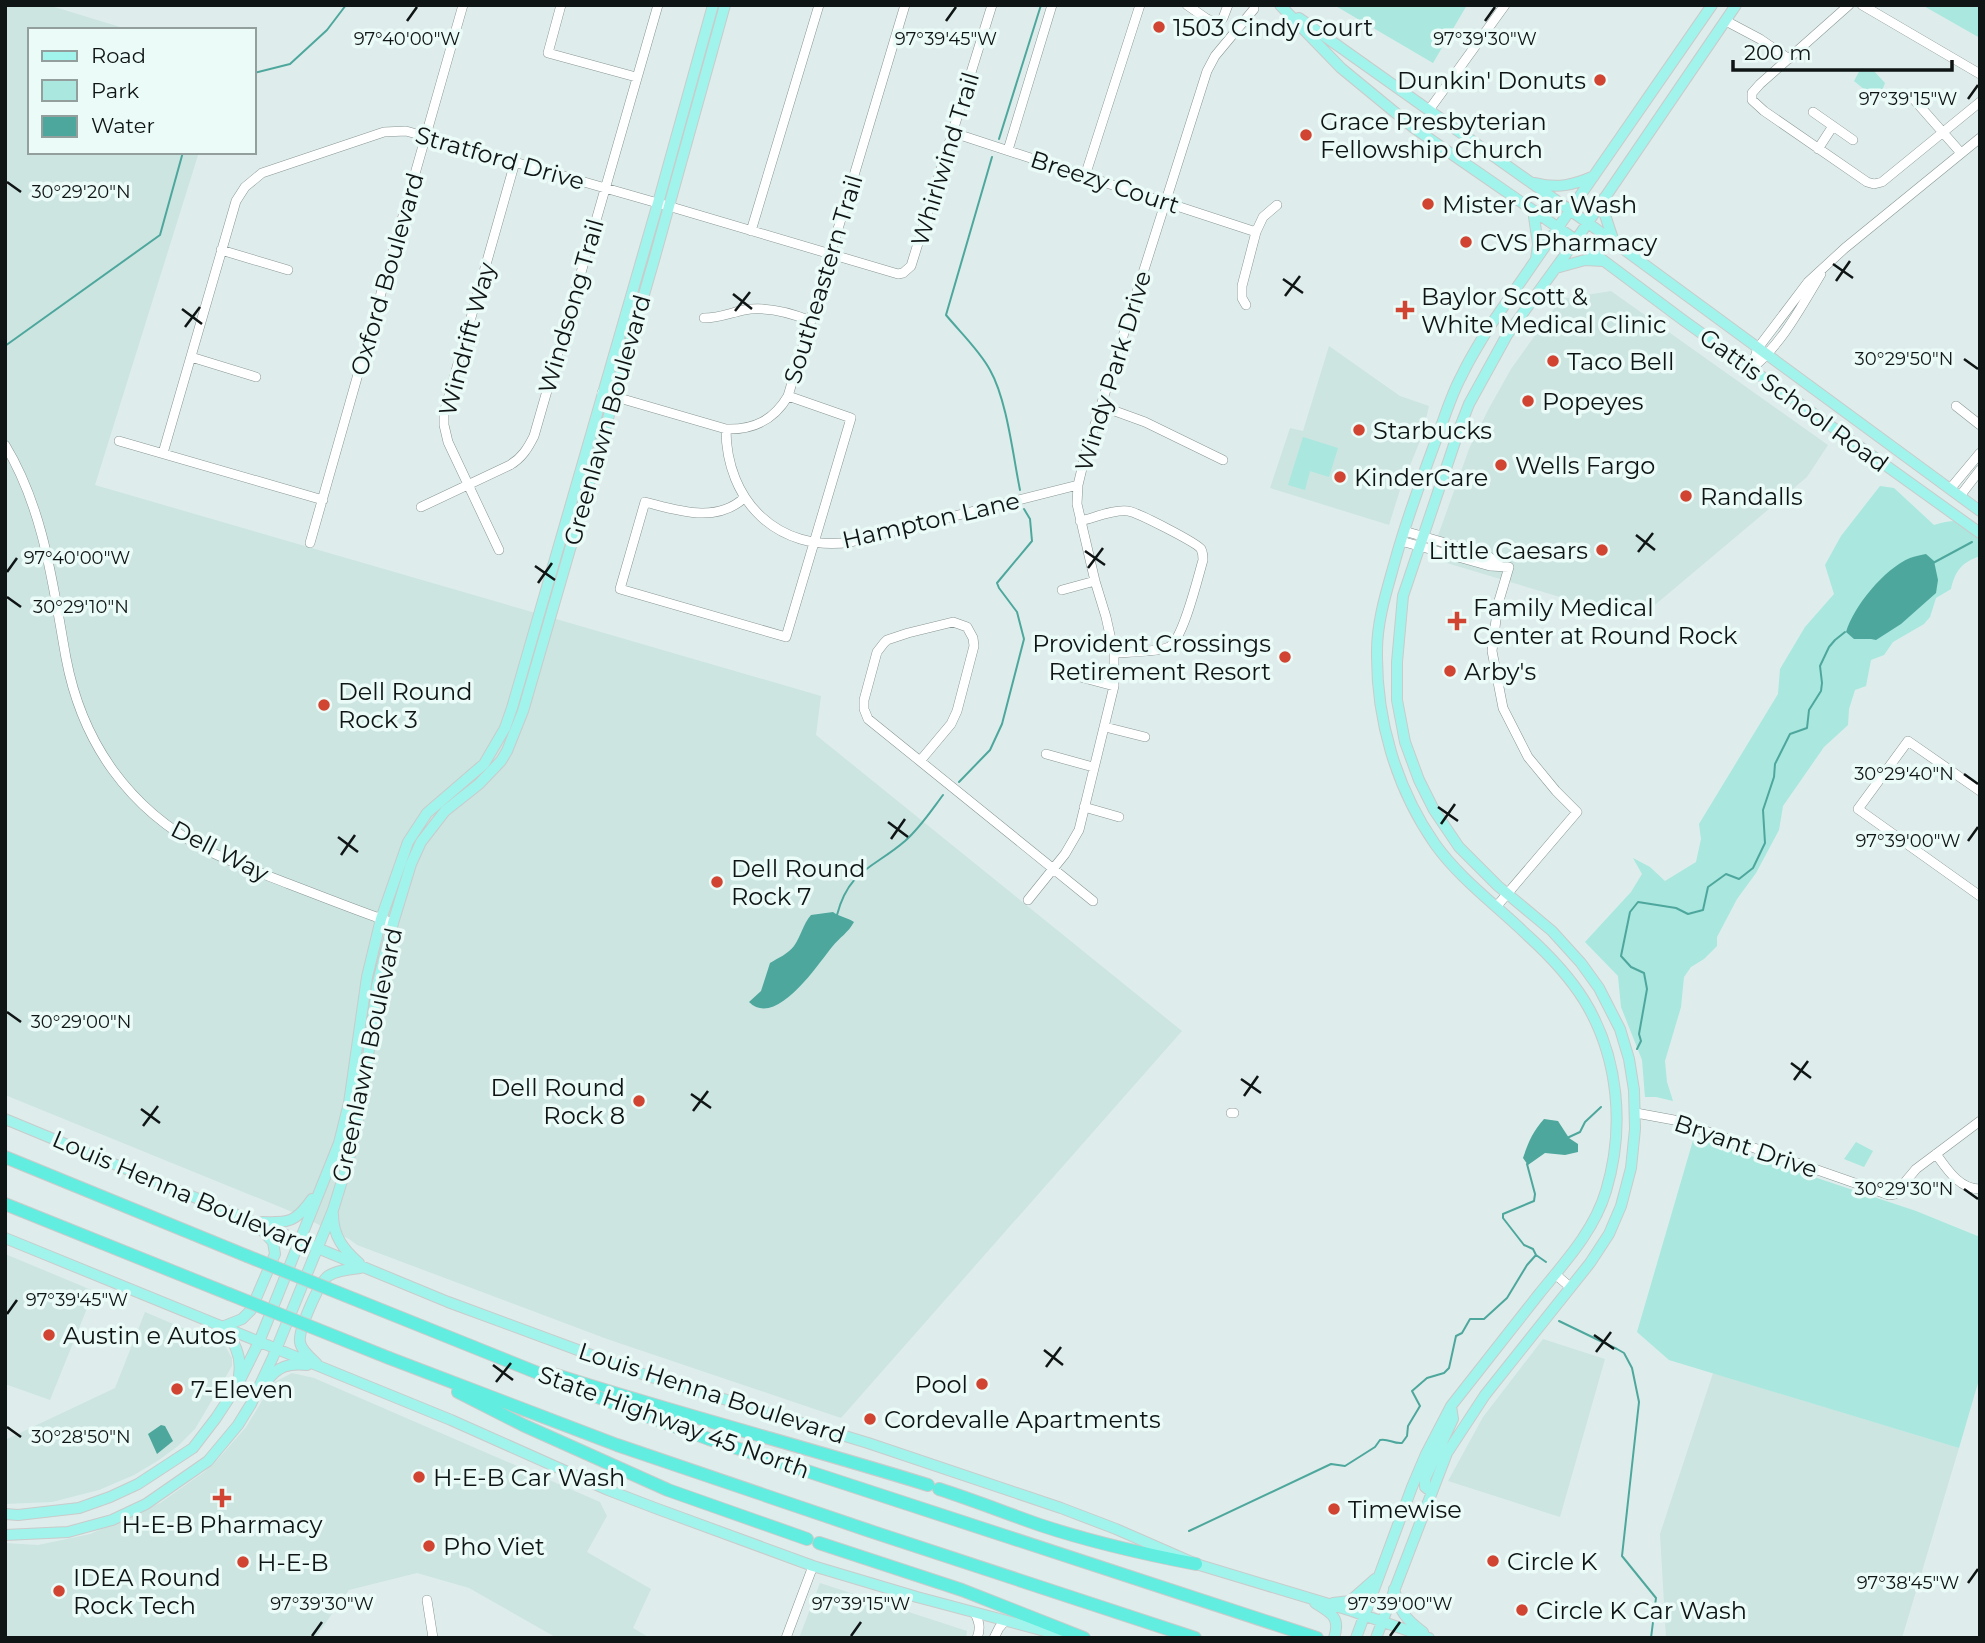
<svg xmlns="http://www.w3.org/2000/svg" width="1985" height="1643" font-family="Montserrat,sans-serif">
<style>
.built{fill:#cce5e1}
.green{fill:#a9e7df}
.water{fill:#4ea79d}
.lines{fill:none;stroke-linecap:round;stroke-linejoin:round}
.stream{stroke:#4ea79d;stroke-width:2}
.minor-casing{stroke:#889694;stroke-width:10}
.major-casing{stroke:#cacbcb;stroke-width:12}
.highway-casing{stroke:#cacbcb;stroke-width:14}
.minor{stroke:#fff;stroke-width:9}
.major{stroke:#a0f4ec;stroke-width:10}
.highway{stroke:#61eddf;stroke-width:12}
.highway-bridge-casing{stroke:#cacbcb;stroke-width:14;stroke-linecap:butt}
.highway-bridge{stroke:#61eddf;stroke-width:12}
.ticks{fill:none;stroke:#0f1414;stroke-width:2.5}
.poi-dot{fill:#d04431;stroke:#ebfbf8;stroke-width:2.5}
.labels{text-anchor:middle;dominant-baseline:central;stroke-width:7;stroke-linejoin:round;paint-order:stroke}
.poi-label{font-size:24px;fill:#0f1414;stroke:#ebfbf8;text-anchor:start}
.street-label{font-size:24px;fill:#0f1414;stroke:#ebfbf8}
.ticks-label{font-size:18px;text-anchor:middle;fill:#0f1414;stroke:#ebfbf8;stroke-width:7;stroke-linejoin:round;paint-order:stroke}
</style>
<rect width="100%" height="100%" fill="#deedeb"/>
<path class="built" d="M 5,5 L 48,5 L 130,30 L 30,30 L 30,152 L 199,152 L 95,485 L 821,696 L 816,735 L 1182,1031 L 841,1418 L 607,1339 L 357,1245 L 349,1239 L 290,1211 L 5,1095 Z
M 1611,291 L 1828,445 L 1807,477 L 1637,620 L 1430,558 L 1469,449 L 1488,410 L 1511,369 L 1561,299 Z
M 1329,346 L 1400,396 L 1429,406 L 1422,436 L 1400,490 L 1389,525 L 1270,488 L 1290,428 L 1303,431 Z
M 5,1254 L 94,1291 L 50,1400 L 5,1384 Z
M 145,1312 L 225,1346 L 232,1358 L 232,1366 L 195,1429 L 178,1446 L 159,1460 L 134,1475 L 99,1490 L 52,1502 L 5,1504 L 5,1440 L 115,1388 Z
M 1543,1339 L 1605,1359 L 1560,1517 L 1448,1481 L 1483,1417 Z
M 292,1373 L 314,1378 L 600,1502 L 607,1516 L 587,1552 L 651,1589 L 633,1628 L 650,1638 L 557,1638 L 469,1588 L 417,1573 L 349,1590 L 317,1635 L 312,1638 L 5,1638 L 5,1543 L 38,1545 L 90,1534 L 160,1503 L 204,1472 L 218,1459 L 246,1427 L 273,1383 Z
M 1713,1373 L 1959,1448 L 1902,1638 L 1666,1638 L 1660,1534 Z
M 820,1583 L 967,1631 L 966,1638 L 799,1638 Z"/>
<path class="green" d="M 1334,5 L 1467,5 L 1433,63 Z
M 1922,5 L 1980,5 L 1980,38 Z
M 1861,68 L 1874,71 L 1885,83 L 1880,96 L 1865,90 L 1854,81 Z
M 1303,437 L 1338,448 L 1329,477 L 1310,471 L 1305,490 L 1288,485 Z
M 1880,486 L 1894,488 L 1934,525 C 1951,520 1963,519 1980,527 L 1980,556 C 1962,562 1955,571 1951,589 L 1936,598 L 1930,617 L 1924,624 L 1893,642 L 1884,655 L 1871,660 L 1866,686 L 1855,690 L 1849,709 L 1848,725 L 1824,747 L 1783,806 L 1779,830 L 1756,873 L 1737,899 L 1717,937 L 1717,946 L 1704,959 L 1691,967 L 1684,977 L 1681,1007 L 1665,1061 L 1667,1082 L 1673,1101 L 1656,1097 L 1645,1097 L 1642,1060 L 1621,1007 L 1618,976 L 1585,942 L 1631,892 L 1642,874 L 1633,858 L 1650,867 L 1665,881 L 1696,862 L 1701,839 L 1699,824 L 1778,694 L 1780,669 L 1805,627 L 1834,594 L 1825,565 L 1841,536 Z
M 1694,1137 L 1916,1211 L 1980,1237 L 1980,1376 L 1959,1448 L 1669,1360 L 1637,1332 Z
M 1856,1142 L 1873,1151 L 1864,1167 L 1844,1159 Z"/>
<path class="water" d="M 1926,554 L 1934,561 L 1938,580 L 1936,593 L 1901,624 L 1876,640 L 1871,639 L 1854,639 L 1846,632 C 1854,606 1884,569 1910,558 C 1915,556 1921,555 1926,554 Z
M 833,912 C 840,917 846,917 854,922 C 848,933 840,937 832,947 C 818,964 776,1029 749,1002 L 761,991 L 770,963 C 778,958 788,954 794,946 C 801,936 803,924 811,915 Z
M 1544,1119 L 1558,1121 L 1569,1138 L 1578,1144 L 1578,1152 L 1565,1155 L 1545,1153 L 1528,1165 L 1523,1158 C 1528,1143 1533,1131 1544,1119 Z
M 161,1425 L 165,1426 L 173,1441 L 157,1454 L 148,1434 Z"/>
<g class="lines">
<path class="stream" d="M 254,73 L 290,64 L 327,30 L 346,5
M 999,139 L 1041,5
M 992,157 L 946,315 C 960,332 980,351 990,370 C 1007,400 1013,456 1020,490
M 5,346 L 160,235 L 183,152
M 1933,563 L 1972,542
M 959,782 L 990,750 L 1002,724 L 1024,639 L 1017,612 L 999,588 L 997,583 L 1032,541 L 1030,519 L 1024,509
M 837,915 C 849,869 874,868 905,841 C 920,828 931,811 943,795
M 1637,1049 L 1641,1041 L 1639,1034 L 1647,989 L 1644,973 L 1631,967 L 1621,956 L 1630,912 L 1638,902 L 1676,908 L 1688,914 L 1703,910 L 1708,887 L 1726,874 L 1739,879 L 1753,868 L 1765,843 L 1763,810 L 1774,777 L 1775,764 L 1790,734 L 1807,728 L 1809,710 L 1821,691 L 1822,683 L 1820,666 L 1829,647 L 1835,640 L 1845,632
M 1567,1138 L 1580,1132 L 1585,1122 L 1601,1107
M 1527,1164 L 1535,1194 L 1534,1201 L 1503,1214 L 1503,1218 L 1524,1245 L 1533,1249 L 1536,1255 L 1546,1262
M 1559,1321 L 1617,1349 L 1624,1353 L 1632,1368 L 1639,1402 L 1622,1556 L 1656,1598 L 1651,1638
M 1189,1531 L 1331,1464 L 1345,1466 L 1375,1447 L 1380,1440 C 1388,1438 1393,1444 1402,1443 L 1407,1436 L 1408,1426 L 1420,1406 L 1412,1391 L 1427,1378 L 1444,1373 L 1449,1368 L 1456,1336 L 1462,1333 L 1470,1319 L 1484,1319 L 1507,1298 L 1527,1265 L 1536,1255"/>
<defs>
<path id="minor" d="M 561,5 L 548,53 L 636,77
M 1187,5 L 1207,19 L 1217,23 L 1223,18 L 1228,5
M 1849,5 L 1760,84 L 1752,93 L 1752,100 L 1764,111 L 1867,182 L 1874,184 L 1882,182 L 1980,102
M 1862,5 L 1980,74
M 1726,21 L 1760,39 L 1789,59
M 1910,95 L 1961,153
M 1429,110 L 1505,5
M 1813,112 L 1853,140
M 954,133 L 1256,232
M 1818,149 L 1833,126
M 1008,150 L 1052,5
M 1085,176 L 1140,5
M 751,231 L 819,5
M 221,250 L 288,270
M 1246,305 L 1242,298 L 1242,286 L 1256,232 L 1263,217 L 1277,205
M 704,318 C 719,318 730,313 744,310 C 767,306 789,312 811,321
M 191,357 L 256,377
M 1751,369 L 1758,348 L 1808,282 L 1845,248 L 1980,138
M 1751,369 C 1782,344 1801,307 1821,274
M 602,393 L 726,429 C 754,430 774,420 788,396 L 905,5
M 1101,406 L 1145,422 L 1223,460
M 1956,406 L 1980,425
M 726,429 C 726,501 778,553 851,542 L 1078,485
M 119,441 L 323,500
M 5,445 C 44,509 53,586 66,658 C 82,743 129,809 205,849 C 232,863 261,873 289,884 C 323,897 358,911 393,923
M 163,453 L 236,201 L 245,187 L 262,173 L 384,132 L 406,131 L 668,206 L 898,274 L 903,273 L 911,266 L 992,5
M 1950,489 L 1980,453
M 1960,496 L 1980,470
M 744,498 C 716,524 677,510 645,502 L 620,589 L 786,637 L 851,418 L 788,396
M 421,507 L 510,465 C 522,458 528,448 534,436 L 658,5
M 1080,521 C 1094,518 1114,509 1128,511 C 1137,512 1197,543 1201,549 C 1203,553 1203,556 1203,560 C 1198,577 1183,640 1169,647 C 1160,652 1127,652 1114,653
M 1404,531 L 1487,555 L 1499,565
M 1401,541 L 1490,566 L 1509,567 L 1498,604 L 1492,651 L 1503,708 L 1528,757 L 1556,791 L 1577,812 L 1496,907
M 310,543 L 463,5
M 499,550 L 448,442 L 444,425 L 444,413 L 515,162
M 1062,590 L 1095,581
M 953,622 L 967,627 L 973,638 L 974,646 L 957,711 L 951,724 L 920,761 L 868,719 L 864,709 L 864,700 L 877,652 L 884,643 L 887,640 L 908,633 Z
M 1069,674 L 1114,686
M 1105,727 L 1145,737
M 1046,754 L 1093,767
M 920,761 L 1093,901
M 1980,791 L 1908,741 L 1858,809 L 1980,896
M 1084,807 L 1119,817
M 1028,900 L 1065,854 L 1079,830 L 1114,686 L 1114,653 L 1106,617 L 1095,581 L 1077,504 L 1078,485 L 1085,456 L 1207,71 L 1215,56 L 1254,9
M 1231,1113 L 1234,1113
M 1636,1113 L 1674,1120 L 1889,1195 L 1895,1194 L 1916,1169 L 1980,1121
M 1936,1154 C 1947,1169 1959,1189 1980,1189
M 1555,1274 L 1570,1287
M 427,1600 L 433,1638
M 975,1613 C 979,1622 981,1628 977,1638
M 786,1638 L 813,1566
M 994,1638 L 999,1628 L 1005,1621"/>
<path id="major" d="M 1280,5 L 1341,68 L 1414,128 L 1576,240 L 1683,320 L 1980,533
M 1299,18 L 1588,223 L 1980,511
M 1535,183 C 1558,189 1573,185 1594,176
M 1604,198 L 1605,215 L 1614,242
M 1533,210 L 1538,244 L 1536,259
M 1556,268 L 1585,260 L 1603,261
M 5,1119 L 448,1302 L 648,1376 L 868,1443 L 1061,1508 L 1116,1529 L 1196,1564 L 1352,1611 L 1429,1638
M 333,1214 C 333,1236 343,1249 359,1263
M 262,1222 C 289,1223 296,1222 312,1199
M 5,1238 L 451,1420 L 608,1490 L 655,1508 L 813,1566 L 917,1597 L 1071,1638
M 222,1327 L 242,1319 L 251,1310 L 275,1254 L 273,1242 L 260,1228
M 224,1329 C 235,1342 242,1357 239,1375
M 317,1364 C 311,1358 301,1350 300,1342 C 298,1330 319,1283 328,1276 C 337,1270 350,1269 360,1268
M 267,1381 C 278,1366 289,1363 307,1365
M 1432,1492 L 1425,1487 L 1425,1479 L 1453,1419 L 1451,1406
M 5,1514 L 18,1515 L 79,1508 L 110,1497 L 138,1484 L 193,1448 L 216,1418 L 237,1386 L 259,1342 L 339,1143 L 349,1103 L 367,977 L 381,919 L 408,842 L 427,813 L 484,764 L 505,728 L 512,708 L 658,203 L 713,5
M 5,1535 L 68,1532 L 112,1520 L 146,1504 L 208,1461 L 238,1425 L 251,1404 L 273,1357 L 333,1210 L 350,1155 L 363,1096 L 377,986 L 393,923 L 411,864 L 421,842 L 445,811 L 479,784 L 501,761 L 507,751 L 523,711 L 654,260 L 725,5
M 1394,1589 C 1400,1611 1404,1618 1423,1632
M 1315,1603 C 1331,1613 1341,1617 1334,1638
M 1333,1603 L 1350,1601 L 1375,1579
M 1356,1638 L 1412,1487 L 1426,1454 L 1451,1406 C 1480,1369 1510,1331 1539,1294 C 1565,1262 1594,1231 1606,1191 C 1625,1128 1619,1057 1584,1000 C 1569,976 1548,954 1527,935 C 1496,905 1460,879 1435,844 C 1396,788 1376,719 1377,651 C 1377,620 1387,590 1395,561 C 1407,517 1423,475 1439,432 C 1446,413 1452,393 1462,375 C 1470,358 1480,342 1490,326 L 1712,5
M 1376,1638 L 1447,1453 L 1485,1395 L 1590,1263 L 1609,1234 L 1621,1206 L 1631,1168 L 1635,1129 L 1634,1090 L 1629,1059 L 1620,1029 L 1599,988 L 1581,963 L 1552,931 L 1498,886 L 1459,847 L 1434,810 L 1419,780 L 1405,742 L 1397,700 L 1397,662 L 1403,596 L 1460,427 L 1469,404 L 1507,335 L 1576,240 L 1736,5"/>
<path id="highway" d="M 5,1157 L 247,1256
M 5,1204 L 229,1294
M 389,1358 L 617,1445 L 867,1530 L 1195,1638
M 553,1374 C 677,1414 803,1446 928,1485
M 458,1392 L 523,1425 L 668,1490 L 807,1539
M 630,1410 L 709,1439 L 1317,1638
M 939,1489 C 973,1500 1006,1513 1040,1525 C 1091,1542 1144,1554 1196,1564
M 819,1543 L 962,1590 L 1084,1638"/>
</defs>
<use href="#minor" class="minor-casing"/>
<use href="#major" class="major-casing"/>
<use href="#highway" class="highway-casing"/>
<use href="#minor" class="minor"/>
<use href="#major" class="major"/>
<use href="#highway" class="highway"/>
<defs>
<path id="highway-bridge" d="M 247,1256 L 630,1410
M 229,1294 L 389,1358"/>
</defs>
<use href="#highway-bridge" class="highway-bridge-casing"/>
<use href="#highway-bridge" class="highway-bridge"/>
</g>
<path class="ticks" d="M 407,21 L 417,7M 946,21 L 956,7M 1485,21 L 1495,7M 1968,99 L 1978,85M 7,182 L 21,192M 1833,264 L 1853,278M 1283,279 L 1303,293M 1836,281 L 1850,261M 733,294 L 752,309M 1285,296 L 1300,276M 182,309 L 202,324M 735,311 L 750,292M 185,327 L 200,307M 1964,359 L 1978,369M 1636,535 L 1655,550M 1085,551 L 1105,565M 1638,552 L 1653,533M 535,566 L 555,580M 1088,568 L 1103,548M 7,572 L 17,558M 538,583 L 552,563M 7,597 L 21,607M 1964,774 L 1978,784M 1438,807 L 1458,821M 888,822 L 908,837M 1441,824 L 1455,804M 338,837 L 358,852M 891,839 L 905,819M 1968,841 L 1978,827M 341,855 L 355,835M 7,1012 L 21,1022M 1791,1063 L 1811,1078M 1241,1079 L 1261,1093M 1794,1080 L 1808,1061M 691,1094 L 711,1108M 1244,1096 L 1258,1076M 141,1109 L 160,1123M 693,1111 L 708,1091M 143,1126 L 158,1106M 1964,1189 L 1978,1199M 7,1314 L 17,1300M 1594,1335 L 1614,1349M 1044,1350 L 1063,1365M 1596,1352 L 1611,1332M 493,1365 L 513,1380M 1046,1367 L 1061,1347M 496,1382 L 511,1363M 7,1427 L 21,1437M 1968,1583 L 1978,1569M 312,1636 L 322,1622M 851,1636 L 861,1622M 1390,1636 L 1400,1622"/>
<g class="poi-dot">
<circle cx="1159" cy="27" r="7"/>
<circle cx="1600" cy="80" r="7"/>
<circle cx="1306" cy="135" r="7"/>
<circle cx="1428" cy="204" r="7"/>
<circle cx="1466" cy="242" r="7"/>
<path d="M1401.5 299.5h7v7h7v7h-7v7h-7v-7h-7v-7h7z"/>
<circle cx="1553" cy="361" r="7"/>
<circle cx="1528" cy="401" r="7"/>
<circle cx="1359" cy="430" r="7"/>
<circle cx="1501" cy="465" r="7"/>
<circle cx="1340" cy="477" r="7"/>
<circle cx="1686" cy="496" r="7"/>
<circle cx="1602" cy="550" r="7"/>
<path d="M1453.5 610.5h7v7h7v7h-7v7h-7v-7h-7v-7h7z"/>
<circle cx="1285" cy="657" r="7"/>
<circle cx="1450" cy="671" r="7"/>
<circle cx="324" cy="705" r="7"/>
<circle cx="717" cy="882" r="7"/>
<circle cx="639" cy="1101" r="7"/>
<circle cx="49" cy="1335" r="7"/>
<circle cx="982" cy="1384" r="7"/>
<circle cx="177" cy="1389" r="7"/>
<circle cx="870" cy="1419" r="7"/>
<circle cx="419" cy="1477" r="7"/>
<path d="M218.5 1487.5h7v7h7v7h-7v7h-7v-7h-7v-7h7z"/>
<circle cx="1334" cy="1509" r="7"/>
<circle cx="429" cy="1546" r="7"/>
<circle cx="1493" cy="1561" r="7"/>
<circle cx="243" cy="1562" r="7"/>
<circle cx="59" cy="1591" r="7"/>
<circle cx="1522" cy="1610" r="7"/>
</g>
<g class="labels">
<g class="poi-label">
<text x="1173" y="27">1503 Cindy Court</text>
<text x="1586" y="80" text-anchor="end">Dunkin' Donuts</text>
<text x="1320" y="121">Grace Presbyterian<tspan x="1320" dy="28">Fellowship Church</tspan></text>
<text x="1442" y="204">Mister Car Wash</text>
<text x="1480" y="242">CVS Pharmacy</text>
<text x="1421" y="296">Baylor Scott &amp;<tspan x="1421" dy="28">White Medical Clinic</tspan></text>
<text x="1567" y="361">Taco Bell</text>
<text x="1542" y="401">Popeyes</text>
<text x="1373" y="430">Starbucks</text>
<text x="1515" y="465">Wells Fargo</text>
<text x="1354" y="477">KinderCare</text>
<text x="1700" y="496">Randalls</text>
<text x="1588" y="550" text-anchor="end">Little Caesars</text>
<text x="1473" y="607">Family Medical<tspan x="1473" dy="28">Center at Round Rock</tspan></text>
<text x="1271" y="643" text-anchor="end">Provident Crossings<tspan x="1271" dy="28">Retirement Resort</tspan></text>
<text x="1464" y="671">Arby's</text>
<text x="338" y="691">Dell Round<tspan x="338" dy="28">Rock 3</tspan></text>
<text x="731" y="868">Dell Round<tspan x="731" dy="28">Rock 7</tspan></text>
<text x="625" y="1087" text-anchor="end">Dell Round<tspan x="625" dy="28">Rock 8</tspan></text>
<text x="63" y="1335">Austin e Autos</text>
<text x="968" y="1384" text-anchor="end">Pool</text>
<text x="191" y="1389">7-Eleven</text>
<text x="884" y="1419">Cordevalle Apartments</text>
<text x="433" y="1477">H-E-B Car Wash</text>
<text x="1348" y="1509">Timewise</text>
<text x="222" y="1524" text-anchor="middle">H-E-B Pharmacy</text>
<text x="443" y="1546">Pho Viet</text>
<text x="1507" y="1561">Circle K</text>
<text x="257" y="1562">H-E-B</text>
<text x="73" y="1577">IDEA Round<tspan x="73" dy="28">Rock Tech</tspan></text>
<text x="1536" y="1610">Circle K Car Wash</text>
</g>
<g class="street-label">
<text transform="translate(500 158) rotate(16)">Stratford Drive</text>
<text transform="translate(945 159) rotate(-73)">Whirlwind Trail</text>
<text transform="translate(1105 182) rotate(18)">Breezy Court</text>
<text transform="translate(387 274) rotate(-74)">Oxford Boulevard</text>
<text transform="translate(823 279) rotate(-73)">Southeastern Trail</text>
<text transform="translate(571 306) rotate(-74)">Windsong Trail</text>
<text transform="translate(467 339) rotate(-75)">Windrift Way</text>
<text transform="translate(1113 371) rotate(-73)">Windy Park Drive</text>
<text transform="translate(1794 400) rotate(36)">Gattis School Road</text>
<text transform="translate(607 420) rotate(-74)">Greenlawn Boulevard</text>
<text transform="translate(931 520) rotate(-13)">Hampton Lane</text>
<text transform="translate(220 851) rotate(27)">Dell Way</text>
<text transform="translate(367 1055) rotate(-78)">Greenlawn Boulevard</text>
<text transform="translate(1746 1146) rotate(19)">Bryant Drive</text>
<text transform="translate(182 1192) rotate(23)">Louis Henna Boulevard</text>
<text transform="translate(712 1393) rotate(18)">Louis Henna Boulevard</text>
<text transform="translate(674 1422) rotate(20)">State Highway 45 North</text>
</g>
</g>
<g class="ticks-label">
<text x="407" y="45">97°40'00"W</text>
<text x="946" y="45">97°39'45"W</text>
<text x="1485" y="45">97°39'30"W</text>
<text x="1908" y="105">97°39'15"W</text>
<text x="81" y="198">30°29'20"N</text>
<text x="1904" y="365">30°29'50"N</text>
<text x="77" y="564">97°40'00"W</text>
<text x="81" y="613">30°29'10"N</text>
<text x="1904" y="780">30°29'40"N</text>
<text x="1908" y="847">97°39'00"W</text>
<text x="81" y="1028">30°29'00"N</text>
<text x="1904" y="1195">30°29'30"N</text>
<text x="77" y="1306">97°39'45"W</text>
<text x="81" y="1443">30°28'50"N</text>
<text x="1908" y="1589">97°38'45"W</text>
<text x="322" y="1610">97°39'30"W</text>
<text x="861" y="1610">97°39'15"W</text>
<text x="1400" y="1610">97°39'00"W</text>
</g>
<rect width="1985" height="1643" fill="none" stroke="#0f1414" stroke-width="14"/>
<rect x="28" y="28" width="228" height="126" fill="#ebfbf8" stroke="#939f9d" stroke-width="2"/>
<rect x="42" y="51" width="35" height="10" fill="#a0f4ec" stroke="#939f9d" stroke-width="2"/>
<text x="91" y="63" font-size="21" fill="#0f1414">Road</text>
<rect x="42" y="80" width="35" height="21" fill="#a9e7df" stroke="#939f9d" stroke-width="2"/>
<text x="91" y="98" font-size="21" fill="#0f1414">Park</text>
<rect x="42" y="116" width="35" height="21" fill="#4ea79d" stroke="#939f9d" stroke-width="2"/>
<text x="91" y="133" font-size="21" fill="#0f1414">Water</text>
<path d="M1733 60v10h219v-10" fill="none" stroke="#0f1414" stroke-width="3.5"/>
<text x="1744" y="60" font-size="21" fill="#0f1414" stroke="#ebfbf8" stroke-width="5" paint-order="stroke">200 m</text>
</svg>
